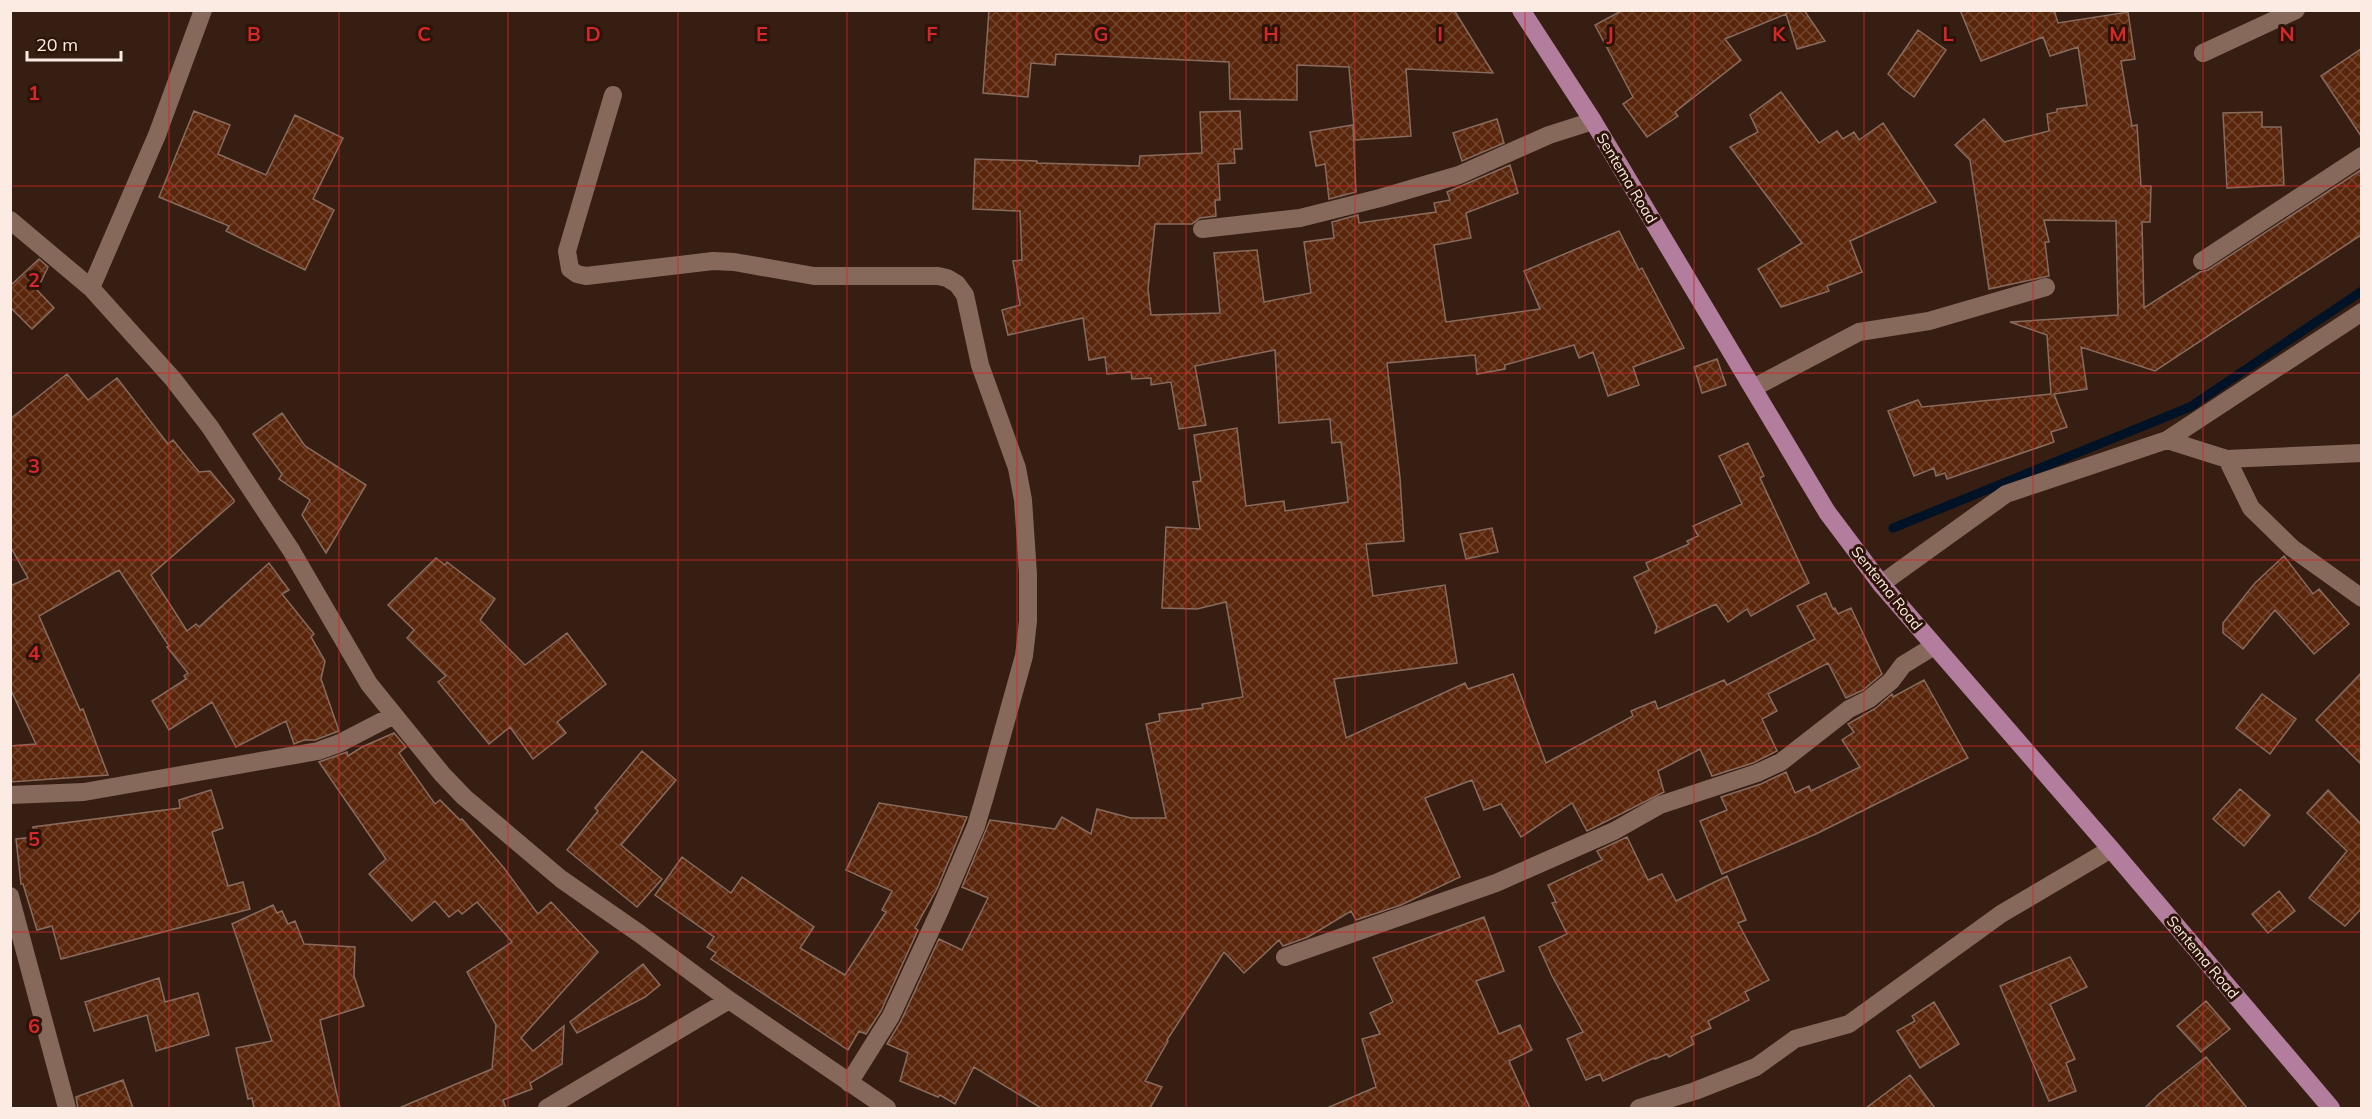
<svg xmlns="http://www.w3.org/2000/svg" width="2372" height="1119" font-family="Mulish,sans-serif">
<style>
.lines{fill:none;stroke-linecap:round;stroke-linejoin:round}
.stream{stroke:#001225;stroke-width:9}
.building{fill:url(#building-cross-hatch);stroke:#896b5e;stroke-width:1.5}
.minor{stroke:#87695c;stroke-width:18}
.major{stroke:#b37d9e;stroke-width:18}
.grid{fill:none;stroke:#d62828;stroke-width:1.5;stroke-opacity:0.55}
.labels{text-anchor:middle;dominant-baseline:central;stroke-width:6;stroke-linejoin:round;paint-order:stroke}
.street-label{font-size:15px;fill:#fcebe3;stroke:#2c1409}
.grid-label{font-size:20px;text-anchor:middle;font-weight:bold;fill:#d62828;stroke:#2c1409;stroke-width:6;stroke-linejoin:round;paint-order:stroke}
</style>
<defs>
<pattern id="building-cross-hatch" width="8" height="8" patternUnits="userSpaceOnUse" patternTransform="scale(1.5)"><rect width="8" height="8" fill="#59260b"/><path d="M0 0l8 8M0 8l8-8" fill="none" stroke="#72462e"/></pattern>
</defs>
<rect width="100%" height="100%" fill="#361e13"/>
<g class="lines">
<path class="stream" d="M 1893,528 L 2190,407 L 2362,291"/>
</g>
<path class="building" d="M 989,10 L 1454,10 L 1493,73 L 1406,69 L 1411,136 L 1355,140 L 1349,67 L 1297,65 L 1297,100 L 1230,99 L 1229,62 L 1056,54 L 1055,65 L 1031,63 L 1028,97 L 983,93 Z
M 1623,10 L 1804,10 L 1825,41 L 1797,49 L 1786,14 L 1725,39 L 1741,60 L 1675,112 L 1678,116 L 1647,137 L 1623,104 L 1633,97 L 1595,25 Z
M 1960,10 L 2054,10 L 2058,23 L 2128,12 L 2135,59 L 2121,61 L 2132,126 L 2137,125 L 2141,186 L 2151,186 L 2150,222 L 2142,222 L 2144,308 L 2200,272 L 2208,270 L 2361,170 L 2361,235 L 2155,371 L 2081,347 L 2087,389 L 2054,394 L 2067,427 L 2051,432 L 2054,442 L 1947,479 L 1945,473 L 1936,476 L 1934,468 L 1914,476 L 1888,411 L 1918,400 L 1922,407 L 2051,394 L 2047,335 L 2010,322 L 2118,315 L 2116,221 L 2044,220 L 2049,242 L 2045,242 L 2049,276 L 1989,289 L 1970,160 L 1955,145 L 1984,119 L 2004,142 L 2049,131 L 2047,114 L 2057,112 L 2057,109 L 2087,105 L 2078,47 L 2050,56 L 2043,37 L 1981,61 Z
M 1918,30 L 1946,50 L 1914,97 L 1901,87 L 1888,74 Z
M 2361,49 L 2361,136 L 2321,76 Z
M 1781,92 L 1819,143 L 1837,131 L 1843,139 L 1854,132 L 1859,140 L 1883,123 L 1936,202 L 1850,241 L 1862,272 L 1827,286 L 1829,291 L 1781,307 L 1758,269 L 1802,243 L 1730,147 L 1758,132 L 1750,115 Z
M 194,111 L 230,125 L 218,154 L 266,175 L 295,115 L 343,138 L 313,199 L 334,210 L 305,270 L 226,231 L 229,226 L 159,197 Z
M 1240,111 L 1242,149 L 1234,149 L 1235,163 L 1218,164 L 1220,200 L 1215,200 L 1216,216 L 1200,218 L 1192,224 L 1155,224 L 1148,289 L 1151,315 L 1220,313 L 1214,253 L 1257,250 L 1264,302 L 1311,293 L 1304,242 L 1334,238 L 1332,222 L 1358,215 L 1359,223 L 1436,212 L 1434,203 L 1450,200 L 1447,192 L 1510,165 L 1518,193 L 1466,213 L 1471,238 L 1434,245 L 1446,322 L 1540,309 L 1524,271 L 1619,231 L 1639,270 L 1642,268 L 1684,348 L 1633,367 L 1639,385 L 1608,396 L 1593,352 L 1579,358 L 1574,345 L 1505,365 L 1505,369 L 1477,374 L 1475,355 L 1387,363 L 1400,478 L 1404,541 L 1366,544 L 1373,596 L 1445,585 L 1457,663 L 1334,679 L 1346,738 L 1465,683 L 1468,689 L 1513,674 L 1546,763 L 1633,716 L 1631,711 L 1655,701 L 1658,709 L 1724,680 L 1727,685 L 1815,639 L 1797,606 L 1826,593 L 1833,609 L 1835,608 L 1838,614 L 1851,608 L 1882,674 L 1863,690 L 1846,698 L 1828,663 L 1768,694 L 1777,711 L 1762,719 L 1777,751 L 1753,763 L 1712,776 L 1700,749 L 1658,771 L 1664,792 L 1587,831 L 1572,803 L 1521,837 L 1501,804 L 1484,810 L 1472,780 L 1425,798 L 1460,877 L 1401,905 L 1356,920 L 1351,911 L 1308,937 L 1283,946 L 1279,940 L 1244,973 L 1224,952 L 1167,1040 L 1168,1041 L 1145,1081 L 1162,1087 L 1150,1108 L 1041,1108 L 974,1067 L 955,1104 L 940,1095 L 938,1097 L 900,1081 L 908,1053 L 887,1044 L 901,1021 L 939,939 L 962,950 L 988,898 L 962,887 L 990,820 L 1055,829 L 1062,817 L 1091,834 L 1097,809 L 1131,818 L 1166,818 L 1146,724 L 1160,721 L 1159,714 L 1203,708 L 1202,704 L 1243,697 L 1226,602 L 1197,609 L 1162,608 L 1166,527 L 1200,529 L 1193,482 L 1201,481 L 1194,435 L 1237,428 L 1246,506 L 1284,501 L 1285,511 L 1348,502 L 1341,442 L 1332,443 L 1330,419 L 1279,423 L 1275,350 L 1195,366 L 1206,425 L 1179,429 L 1171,382 L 1151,385 L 1151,378 L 1132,379 L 1131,372 L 1107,374 L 1105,357 L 1089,360 L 1083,318 L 1008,335 L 1002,310 L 1020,305 L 1013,261 L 1022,260 L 1020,211 L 973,209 L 975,159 L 1037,161 L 1037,163 L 1139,166 L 1140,156 L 1202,153 L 1200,112 Z
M 2262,112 L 2262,127 L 2281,127 L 2284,185 L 2227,188 L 2223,113 Z
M 1497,119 L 1504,143 L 1462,161 L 1453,133 Z
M 1353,125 L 1356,192 L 1329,199 L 1325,164 L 1316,166 L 1310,132 Z
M 39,259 L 48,267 L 37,290 L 54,308 L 32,329 L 10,307 L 10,286 Z
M 1717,359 L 1726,385 L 1702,393 L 1694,367 Z
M 67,374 L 88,400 L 117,378 L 168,444 L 173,440 L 199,472 L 210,471 L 234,500 L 234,502 L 151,575 L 187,631 L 196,624 L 199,627 L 269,563 L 289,590 L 282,594 L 314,634 L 311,637 L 325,661 L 321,679 L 339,731 L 315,740 L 304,740 L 294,744 L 286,721 L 236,747 L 212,702 L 169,730 L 152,701 L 186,679 L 184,676 L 188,673 L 167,647 L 169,646 L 119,570 L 39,616 L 80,710 L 83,709 L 108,775 L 10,782 L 10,746 L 36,744 L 10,688 L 10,586 L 28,578 L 10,546 L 10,419 Z
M 282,413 L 305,446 L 366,485 L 326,553 L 302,515 L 310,500 L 279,479 L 282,474 L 253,434 Z
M 1748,443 L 1764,476 L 1760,478 L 1809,583 L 1751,616 L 1747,609 L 1728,622 L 1716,604 L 1655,633 L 1657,627 L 1634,577 L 1649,570 L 1646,563 L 1689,544 L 1687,541 L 1698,536 L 1693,526 L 1742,504 L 1719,456 Z
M 1492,528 L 1498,552 L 1466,559 L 1460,534 Z
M 2284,556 L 2313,594 L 2319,589 L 2349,624 L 2314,654 L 2275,610 L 2243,649 L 2223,633 L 2223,623 L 2255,583 Z
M 436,558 L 445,565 L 447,562 L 495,599 L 480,620 L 525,665 L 567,633 L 606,684 L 557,722 L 566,733 L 533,759 L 510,727 L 489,744 L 438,682 L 446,676 L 407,638 L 414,630 L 388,605 Z
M 2361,673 L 2361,764 L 2316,720 Z
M 1924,680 L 1968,758 L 1818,833 L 1722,874 L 1700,821 L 1727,810 L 1721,797 L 1761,784 L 1786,772 L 1795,793 L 1809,786 L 1811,791 L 1860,767 L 1842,740 L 1854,732 L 1848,724 L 1876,708 L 1892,694 L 1893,697 Z
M 2262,694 L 2296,719 L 2270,754 L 2236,728 Z
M 394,733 L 406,747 L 399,753 L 435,804 L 440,800 L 460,820 L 462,819 L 504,868 L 538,914 L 551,902 L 598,952 L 521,1038 L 533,1051 L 564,1026 L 562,1064 L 530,1083 L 532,1089 L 503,1100 L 506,1108 L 399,1108 L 492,1069 L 496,1025 L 467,972 L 512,942 L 477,902 L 462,914 L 458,910 L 449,917 L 435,901 L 412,921 L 369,874 L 386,859 L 319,762 L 347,752 L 348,756 L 362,747 Z
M 642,751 L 676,780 L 621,845 L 662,879 L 637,907 L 567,850 L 598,811 L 595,808 Z
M 2240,789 L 2270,815 L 2244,846 L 2213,819 Z
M 211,790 L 223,828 L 212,832 L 228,886 L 243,882 L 250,909 L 61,959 L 52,926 L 37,930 L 23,884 L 21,884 L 16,839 L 34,837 L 33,827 L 180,808 L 179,800 Z
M 2328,790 L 2361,824 L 2361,909 L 2345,926 L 2309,898 L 2347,851 L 2307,813 Z
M 879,803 L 967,817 L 937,889 L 915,928 L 918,930 L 881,1011 L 866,1034 L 859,1031 L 848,1050 L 711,959 L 716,953 L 707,947 L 714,937 L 655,895 L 682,857 L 731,893 L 742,877 L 814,927 L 800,948 L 845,975 L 886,912 L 882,910 L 892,891 L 846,870 Z
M 1627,837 L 1648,880 L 1662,874 L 1676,901 L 1727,876 L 1746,920 L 1738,923 L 1769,980 L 1745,992 L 1749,1000 L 1708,1021 L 1711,1028 L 1691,1037 L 1694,1044 L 1669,1057 L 1667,1054 L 1655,1059 L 1654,1058 L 1603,1081 L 1600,1074 L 1586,1080 L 1567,1039 L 1583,1032 L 1552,976 L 1539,947 L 1567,934 L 1552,903 L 1556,902 L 1548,885 L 1602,860 L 1597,851 Z
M 2279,891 L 2295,911 L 2268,933 L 2252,914 Z
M 273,905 L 277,913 L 282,911 L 288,924 L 295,921 L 304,944 L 355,947 L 354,976 L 364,1006 L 320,1020 L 340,1108 L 254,1108 L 252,1098 L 248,1099 L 236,1048 L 272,1041 L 232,924 Z
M 1484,917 L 1504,971 L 1476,981 L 1499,1034 L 1520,1025 L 1532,1050 L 1509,1061 L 1530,1108 L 1327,1108 L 1376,1087 L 1362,1039 L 1380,1034 L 1370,1013 L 1393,1002 L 1373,958 Z
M 2070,957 L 2087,987 L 2050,1004 L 2075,1059 L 2066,1063 L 2076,1091 L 2049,1101 L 2000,986 Z
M 643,964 L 660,985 L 645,997 L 577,1033 L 570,1022 Z
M 159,978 L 165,1002 L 198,993 L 209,1035 L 156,1051 L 147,1015 L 94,1031 L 85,1002 Z
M 2206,1001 L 2230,1029 L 2201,1052 L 2177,1026 Z
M 1934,1002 L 1959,1044 L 1920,1068 L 1897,1031 L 1915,1021 L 1912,1016 Z
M 2206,1057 L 2247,1108 L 2145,1108 L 2159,1094 Z
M 1910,1075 L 1935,1108 L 1866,1108 Z
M 123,1080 L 133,1108 L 78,1108 L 76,1097 Z"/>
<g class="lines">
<path class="minor" d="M 2203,53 L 2296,10
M 613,95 L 567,251 L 570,269 L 577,274 L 586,276 L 713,261 L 734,262 L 814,276 L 938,276 L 947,278 L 957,284 L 965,295 L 980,365 L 1017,468 L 1023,500 L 1028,574 L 1028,621 L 1024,656 L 985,796 L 976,826 L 940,910 L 891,1016 L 849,1083
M 10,220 L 91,288 L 173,379 L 210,427 L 291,550 L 369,684 L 442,774 L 464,797 L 561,879 L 640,934 L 729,1000 L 887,1108
M 1202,229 L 1300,218 L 1380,198 L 1459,175 L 1549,135 L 1593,121
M 2202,261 L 2362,156
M 91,288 L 157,135 L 203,10
M 1753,388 L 1859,332 L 1929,321 L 2046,287
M 2167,440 L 2227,459 L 2251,508 L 2292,548 L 2362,598
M 2227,459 L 2362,453
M 1881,584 L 2006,494 L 2167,440 L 2362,312
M 10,795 L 84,792 L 318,751 L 340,743 L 394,715
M 10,896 L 67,1108
M 1285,957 L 1496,883 L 1614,831 L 1660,805 L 1757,773 L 1781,762 L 1849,709 L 1869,699 L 1891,681 L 1903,665 L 1934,646
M 547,1108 L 729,1000
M 1639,1108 L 1695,1091 L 1756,1067 L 1795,1039 L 1849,1024 L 2001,914 L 2111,849"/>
<path class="major" d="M 1521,10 L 1593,121 L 1827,512 L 1881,584 L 2111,849 L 2331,1108"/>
</g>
<path class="grid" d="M 169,10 L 169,1108M 339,10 L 339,1108M 508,10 L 508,1108M 678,10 L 678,1108M 847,10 L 847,1108M 1017,10 L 1017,1108M 1186,10 L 1186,1108M 1355,10 L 1355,1108M 1525,10 L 1525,1108M 1694,10 L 1694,1108M 1864,10 L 1864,1108M 2033,10 L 2033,1108M 2203,10 L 2203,1108M 10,186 L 2362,186M 10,373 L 2362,373M 10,560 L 2362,560M 10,746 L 2362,746M 10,932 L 2362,932"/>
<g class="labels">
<g class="street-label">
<text transform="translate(1627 178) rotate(59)">Sentema Road</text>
<text transform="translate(1887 588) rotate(51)">Sentema Road</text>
<text transform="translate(2203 957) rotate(50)">Sentema Road</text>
</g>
</g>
<g class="grid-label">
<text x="254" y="41">B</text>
<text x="424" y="41">C</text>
<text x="593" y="41">D</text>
<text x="762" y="41">E</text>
<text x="932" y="41">F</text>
<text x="1101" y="41">G</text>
<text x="1271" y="41">H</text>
<text x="1440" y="41">I</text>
<text x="1610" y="41">J</text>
<text x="1779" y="41">K</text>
<text x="1948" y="41">L</text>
<text x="2118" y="41">M</text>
<text x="2287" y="41">N</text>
<text x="34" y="100">1</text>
<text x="34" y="287">2</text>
<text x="34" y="473">3</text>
<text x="34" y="660">4</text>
<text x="34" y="846">5</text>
<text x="34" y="1033">6</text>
</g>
<rect width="2372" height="1119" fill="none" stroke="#fcebe3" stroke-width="24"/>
<path d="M27 51v9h94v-9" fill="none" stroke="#fcebe3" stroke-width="3"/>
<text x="36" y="51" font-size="18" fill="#fcebe3" stroke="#2c1409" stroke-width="4.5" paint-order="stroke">20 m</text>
</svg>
